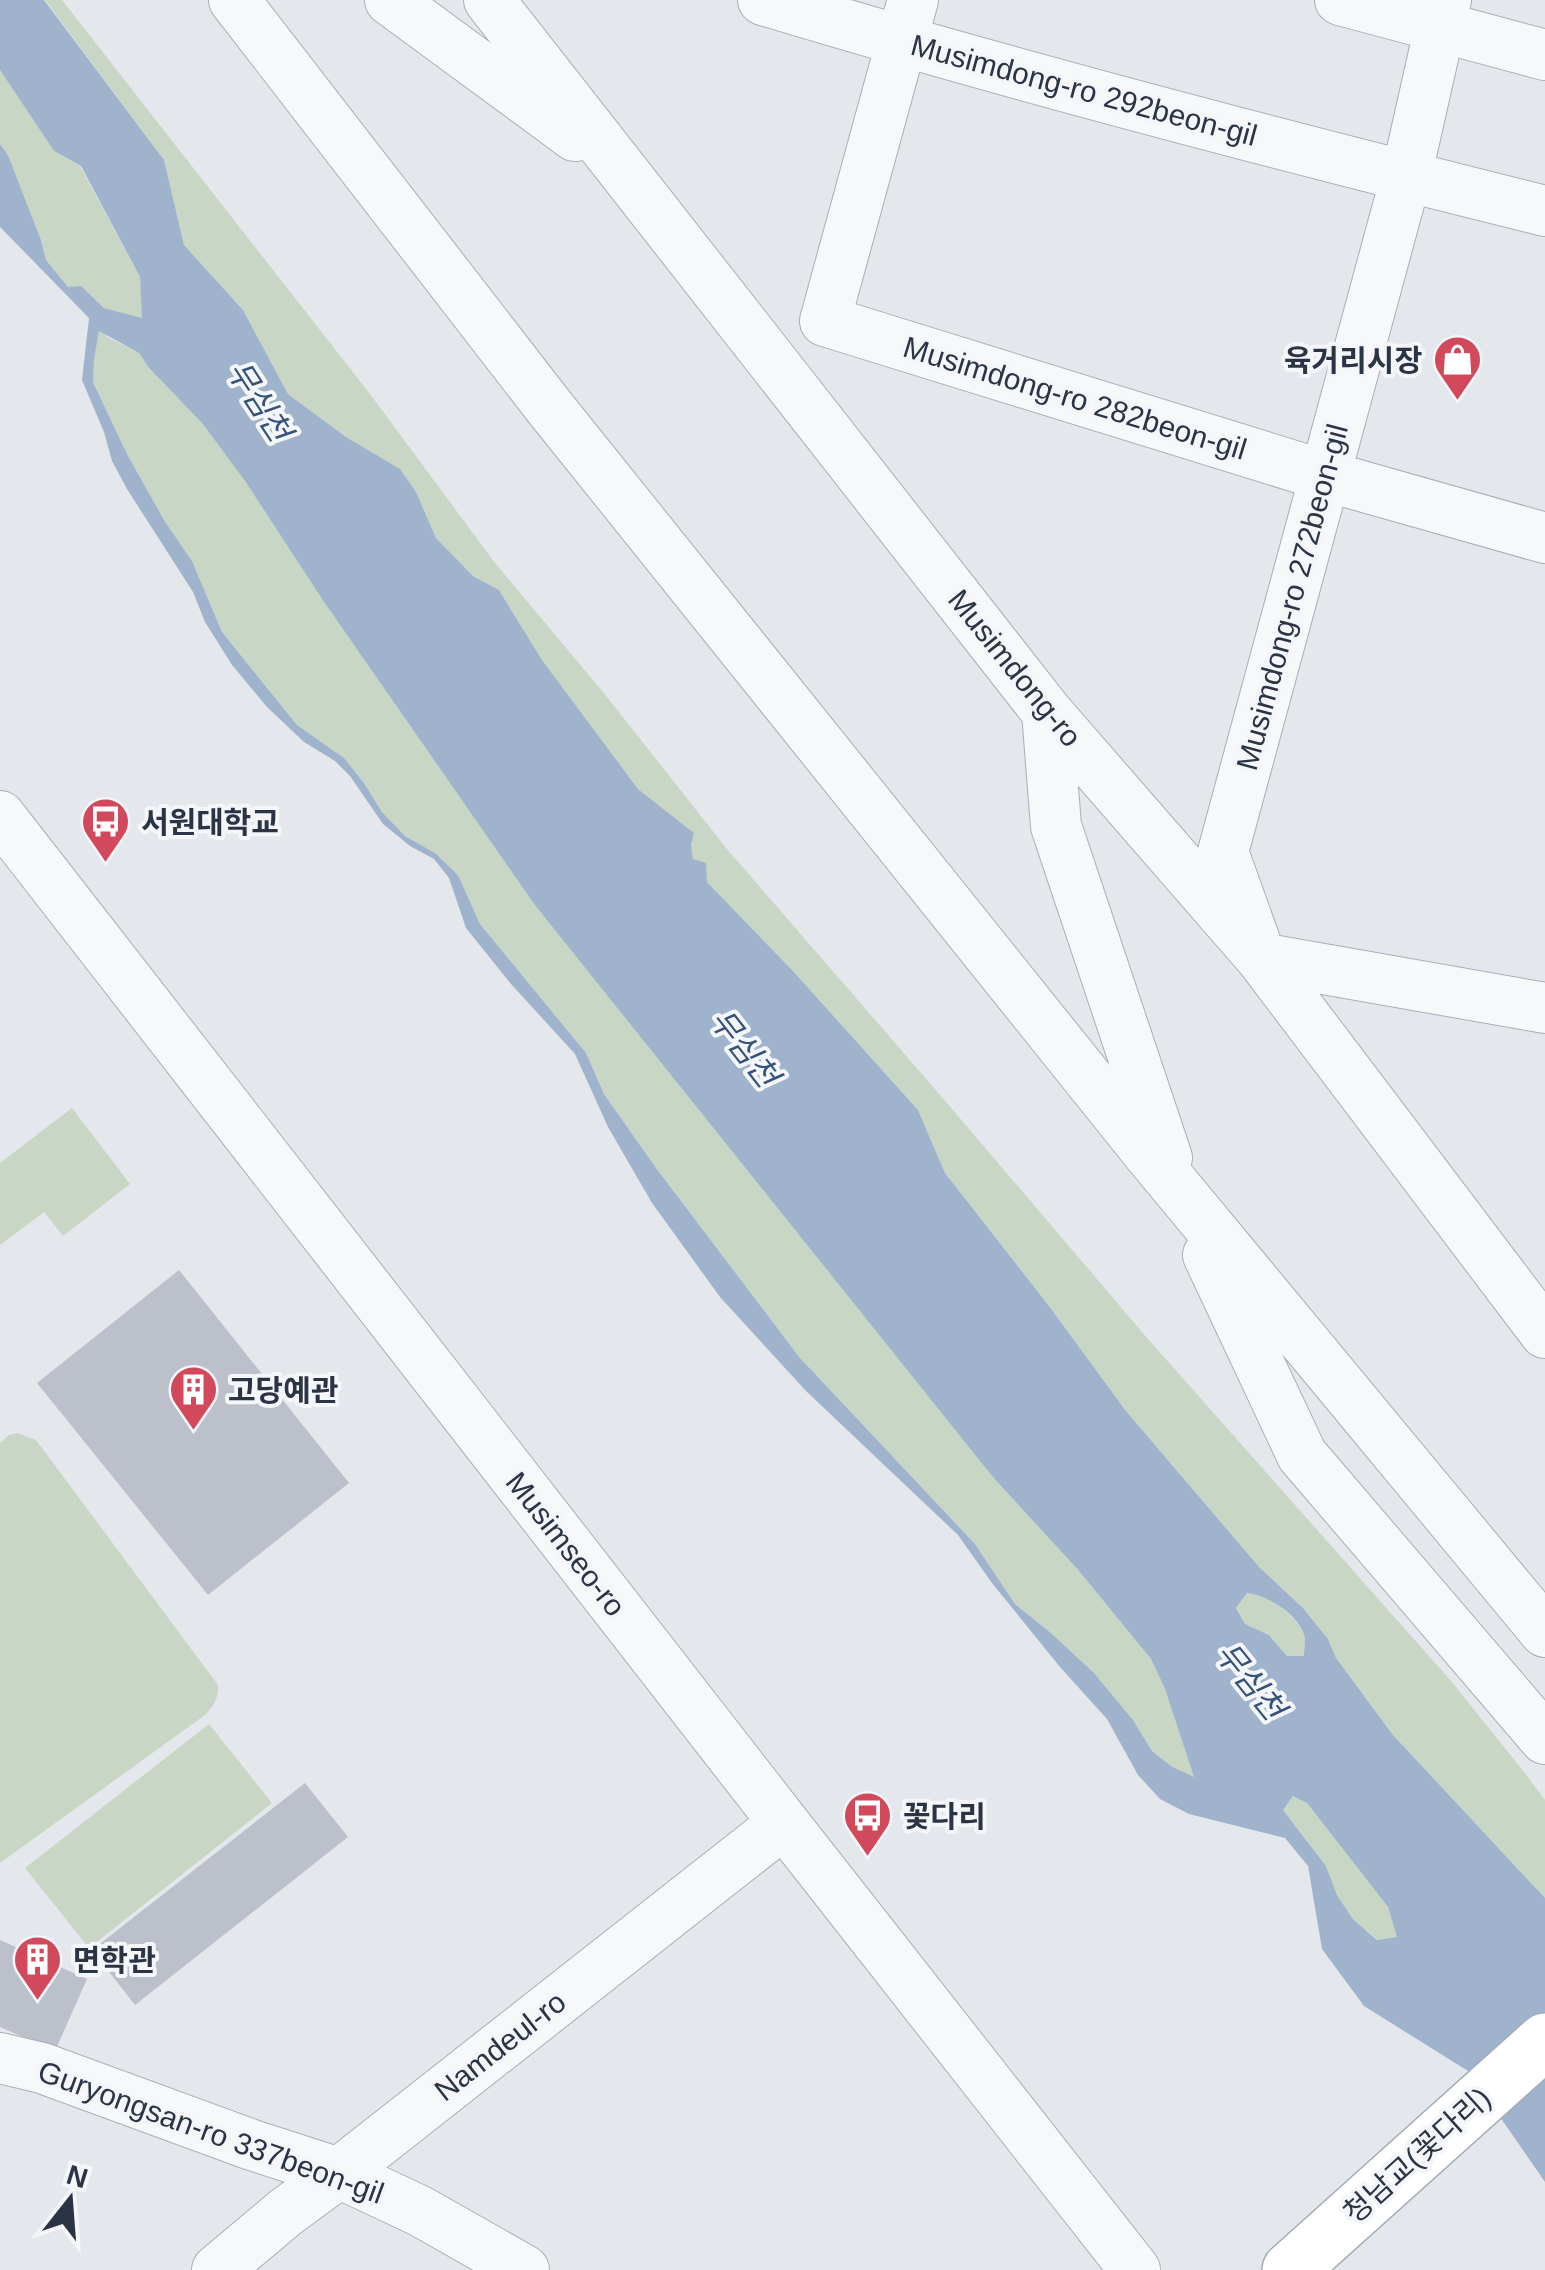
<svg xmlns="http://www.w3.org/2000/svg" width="1545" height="2270" font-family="Helvetica,'Noto Sans KR',sans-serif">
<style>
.green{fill:#c9d6c5}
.water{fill:#9fb4cc;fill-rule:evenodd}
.building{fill:#bbc0ca}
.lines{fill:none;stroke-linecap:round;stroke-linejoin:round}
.minor-casing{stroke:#a9aeb7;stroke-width:52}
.major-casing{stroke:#a3abb8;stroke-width:58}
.minor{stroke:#f7f8fa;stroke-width:50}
.major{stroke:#fff;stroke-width:55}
.labels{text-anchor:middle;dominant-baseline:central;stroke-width:8;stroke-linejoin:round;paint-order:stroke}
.street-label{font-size:30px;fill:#2b3445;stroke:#f4f6f9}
.poi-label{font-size:30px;font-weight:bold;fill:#2b3445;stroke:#f4f6f9;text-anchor:start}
.water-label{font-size:32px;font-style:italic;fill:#34527a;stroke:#f4f6f9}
</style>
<rect width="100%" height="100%" fill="#e4e7ec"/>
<path class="green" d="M 45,0 L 62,0 L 370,394 L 495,563 L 603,692 L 727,849 L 941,1096 L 1148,1339 L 1451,1681 L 1524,1772 L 1545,1800 L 1545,1898 L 1393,1735 L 1336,1658 L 1328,1639 L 1303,1608 L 1259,1567 L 1126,1411 L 1049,1306 L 945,1173 L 918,1110 L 793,971 L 707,882 L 693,859 L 691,845 L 694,833 L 638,789 L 542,660 L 499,590 L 473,576 L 436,538 L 416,492 L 400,470 L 346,437 L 288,394 L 243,310 L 184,245 L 164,160 Z
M 0,70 L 54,151 L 80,166 L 140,277 L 143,319 L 104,308 L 81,287 L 68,287 L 46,260 L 41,240 L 8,155 L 0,144 Z
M 99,330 L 109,338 L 139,353 L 149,368 L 202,423 L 245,481 L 322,599 L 534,904 L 992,1476 L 1079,1571 L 1151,1659 L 1165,1689 L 1195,1778 L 1171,1766 L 1152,1751 L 1133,1720 L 1094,1673 L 1051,1633 L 1015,1604 L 975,1544 L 800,1358 L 656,1168 L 604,1094 L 586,1053 L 480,924 L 458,875 L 435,853 L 405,836 L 382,812 L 364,783 L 344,758 L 297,725 L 222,632 L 192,561 L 164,520 L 127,454 L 93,382 L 94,360 Z
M 72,1108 L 130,1184 L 63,1236 L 44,1212 L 0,1245 L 0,1163 Z
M 17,1433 L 36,1440 L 218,1685 C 218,1699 215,1705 205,1715 L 0,1863 L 0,1443 L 9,1435 Z
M 1247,1593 C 1267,1595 1302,1617 1305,1639 C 1305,1645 1304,1651 1304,1656 L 1287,1656 L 1269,1635 L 1245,1624 L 1236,1607 Z
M 209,1724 L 272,1803 L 89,1948 L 25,1868 Z
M 1293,1796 L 1307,1803 L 1388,1907 L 1398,1937 L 1378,1940 L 1353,1919 L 1337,1895 L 1326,1866 L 1283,1810 Z"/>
<path class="water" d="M 0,0 L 44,0 L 164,160 L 184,245 L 243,310 L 288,394 L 346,437 L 400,469 L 416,492 L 436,538 L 473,576 L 499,590 L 542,660 L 638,789 L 694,833 L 691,845 L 693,859 L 706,863 L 707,882 L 793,971 L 918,1110 L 945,1173 L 1049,1306 L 1126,1411 L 1259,1567 L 1303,1608 L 1328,1639 L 1336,1658 L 1393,1735 L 1545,1898 L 1545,2182 L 1468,2071 L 1364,2006 L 1322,1949 L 1308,1866 L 1285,1838 L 1189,1814 L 1160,1799 L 1138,1775 L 1107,1719 L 1060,1667 L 992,1583 L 958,1535 L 806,1391 L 720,1297 L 652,1203 L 608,1127 L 575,1054 L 511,984 L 466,928 L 449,878 L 434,859 L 410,846 L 383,824 L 350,776 L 335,761 L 304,742 L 267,707 L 232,665 L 205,622 L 193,592 L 127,489 L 112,461 L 104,432 L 82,380 L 89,318 L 0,227 L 0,144 L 8,155 L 41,240 L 46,260 L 68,287 L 81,286 L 104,308 L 142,318 L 140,277 L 81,166 L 54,151 L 0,70 ZM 99,331 L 139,353 L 149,368 L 202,423 L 245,481 L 322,599 L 534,904 L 992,1476 L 1079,1571 L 1151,1659 L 1165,1689 L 1194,1777 L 1171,1766 L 1152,1751 L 1133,1720 L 1094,1673 L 1051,1633 L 1015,1604 L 975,1544 L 800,1358 L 656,1168 L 604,1094 L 586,1053 L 480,924 L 458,875 L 435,853 L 405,836 L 382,812 L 364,783 L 344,758 L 297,725 L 222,632 L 192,561 L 164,520 L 127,454 L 93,382 L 94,360 ZM 1247,1593 C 1267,1595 1302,1616 1305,1639 C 1305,1644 1304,1650 1304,1656 L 1287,1656 L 1269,1635 L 1245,1624 L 1236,1608 ZM 1293,1796 L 1307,1803 L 1388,1907 L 1397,1937 L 1377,1940 L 1353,1919 L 1337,1895 L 1326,1866 L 1283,1810 Z"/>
<path class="building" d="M 179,1270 L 349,1483 L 208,1595 L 37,1383 Z
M 305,1783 L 348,1837 L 135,2005 L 92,1950 Z
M 0,1940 L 87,1979 L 55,2051 L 0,2027 Z"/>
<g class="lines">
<defs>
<path id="minor" d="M 234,0 L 550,408 L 1148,1153 L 1545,1632
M 390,0 L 575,136
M 489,0 L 1047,712 L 1261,958 L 1545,1333
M 763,0 C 1021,78 1283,146 1545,211
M 1340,0 L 1545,55
M 1446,0 L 1406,177 L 1223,852 L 1261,958 L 1545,1008
M 825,321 L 1326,476 L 1545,538
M 825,321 L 913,0
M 1047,712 L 1056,826 L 1167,1158
M 0,816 L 784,1823 L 1135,2270
M 1208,1255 L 1302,1455 L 1545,1739
M 0,2058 L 42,2068 L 252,2145 L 339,2173 L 420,2211 L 524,2270
M 217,2270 L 286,2212 L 339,2173 L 784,1823"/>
<path id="major" d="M 1290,2270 L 1545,2041"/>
</defs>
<use href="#minor" class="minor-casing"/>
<use href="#major" class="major-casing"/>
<use href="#minor" class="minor"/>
<use href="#major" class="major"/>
</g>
<defs>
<symbol id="shop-pin" viewBox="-11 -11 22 30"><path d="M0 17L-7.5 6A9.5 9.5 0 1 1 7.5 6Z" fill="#d1495b" stroke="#f4f6f9"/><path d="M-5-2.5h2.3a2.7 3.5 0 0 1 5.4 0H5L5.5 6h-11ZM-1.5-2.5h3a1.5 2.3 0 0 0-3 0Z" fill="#fff"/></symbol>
<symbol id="bus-pin" viewBox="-11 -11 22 30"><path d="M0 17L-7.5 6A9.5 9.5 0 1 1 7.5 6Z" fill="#d1495b" stroke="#f4f6f9"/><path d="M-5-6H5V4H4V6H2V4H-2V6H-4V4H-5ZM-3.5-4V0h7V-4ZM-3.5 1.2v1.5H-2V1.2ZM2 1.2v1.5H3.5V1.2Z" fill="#fff"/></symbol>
<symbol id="building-pin" viewBox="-11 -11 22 30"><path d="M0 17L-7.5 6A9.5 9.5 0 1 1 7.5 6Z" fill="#d1495b" stroke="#f4f6f9"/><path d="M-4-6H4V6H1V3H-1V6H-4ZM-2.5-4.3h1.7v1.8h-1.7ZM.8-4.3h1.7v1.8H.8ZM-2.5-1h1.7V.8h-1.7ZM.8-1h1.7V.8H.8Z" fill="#fff"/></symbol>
</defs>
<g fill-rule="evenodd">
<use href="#shop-pin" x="1430" y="332" width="55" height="75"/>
<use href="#bus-pin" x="78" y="794" width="55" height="75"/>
<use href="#building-pin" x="166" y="1362" width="55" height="75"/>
<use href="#bus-pin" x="840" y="1788" width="55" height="75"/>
<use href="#building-pin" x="10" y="1932" width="55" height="75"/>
</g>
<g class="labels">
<g class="street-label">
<text transform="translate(1084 90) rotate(15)">Musimdong-ro 292beon-gil</text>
<text transform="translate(1075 398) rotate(17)">Musimdong-ro 282beon-gil</text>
<text transform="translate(1292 597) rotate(-75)">Musimdong-ro 272beon-gil</text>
<text transform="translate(1015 668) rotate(51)">Musimdong-ro</text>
<text transform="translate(566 1544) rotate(52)">Musimseo-ro</text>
<text transform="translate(500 2046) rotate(-38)">Namdeul-ro</text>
<text transform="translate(211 2132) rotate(20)">Guryongsan-ro 337beon-gil</text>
<text transform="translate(1417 2155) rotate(-42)">청남교(꽃다리)</text>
</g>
<g class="poi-label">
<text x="1422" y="360" text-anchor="end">육거리시장</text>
<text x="141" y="822">서원대학교</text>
<text x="228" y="1390">고당예관</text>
<text x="903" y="1816">꽃다리</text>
<text x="73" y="1960">면학관</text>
</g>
<g class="water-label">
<text transform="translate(259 401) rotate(57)">무심천</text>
<text transform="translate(744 1048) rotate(52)">무심천</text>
<text transform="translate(1250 1681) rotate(51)">무심천</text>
</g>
</g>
<g transform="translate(70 2200) rotate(17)" stroke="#f4f6f9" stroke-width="8" paint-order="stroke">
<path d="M0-8L18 38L0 25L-18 38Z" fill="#2b3445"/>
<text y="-15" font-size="28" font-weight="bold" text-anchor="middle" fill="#2b3445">N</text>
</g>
</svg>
